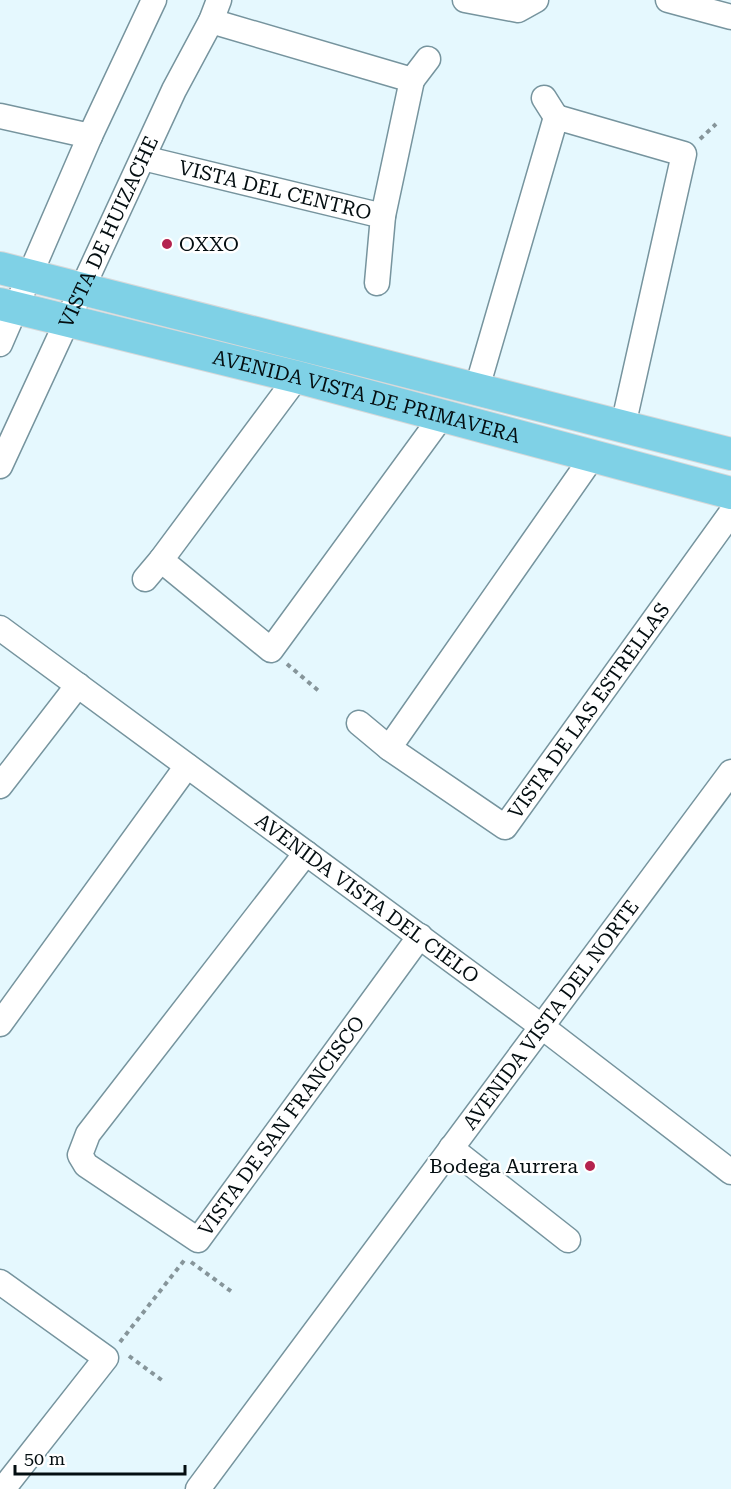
<svg xmlns="http://www.w3.org/2000/svg" width="731" height="1489" font-family="'Roboto Serif',serif">
<style>
.lines{fill:none;stroke-linecap:round;stroke-linejoin:round}
.minor-casing{stroke:#76949e;stroke-width:27}
.major-casing{stroke:#d7d8d9;stroke-width:34}
.path{stroke:#86959a;stroke-width:4;stroke-dasharray:4.5 4.5;stroke-linecap:butt}
.minor{stroke:#fff;stroke-width:24}
.major{stroke:#7fd1e6;stroke-width:32}
.poi-dot{fill:#b4234e;stroke:#fff;stroke-width:2}
.labels{text-anchor:middle;dominant-baseline:central;stroke-width:5;stroke-linejoin:round;paint-order:stroke}
.street-label{font-size:20px;fill:#040e11;stroke:#fff}
.poi-label{font-size:20px;fill:#040e11;stroke:#fff;text-anchor:start}
</style>
<rect width="100%" height="100%" fill="#e5f8fe"/>
<g class="lines">
<defs>
<g id="minor">
<path d="M 465,0 L 518,10 L 536,0"/>
<path d="M 668,0 L 731,17"/>
<path d="M 412,80 L 428,59"/>
<path d="M 544,98 L 556,117"/>
<path d="M 0,116 L 90,136"/>
<path id="s1" d="M 143,158 L 383,216 L 412,80 L 211,21"/>
<path d="M 377,283 L 383,216"/>
<path d="M 0,344 L 90,136 L 154,0"/>
<path d="M 297,377 L 161,560 L 271,650 L 442,416"/>
<path d="M 477,388 L 556,117 L 684,154 L 623,426"/>
<path id="s2" d="M 593,456 L 389,748 L 505,827 L 731,513"/>
<path id="s3" d="M 0,466 L 174,90 L 211,21 L 219,0"/>
<path d="M 145,579 L 161,560"/>
<path id="s4" d="M 0,628 L 541,1026 L 731,1172"/>
<path d="M 359,723 L 389,748"/>
<path d="M 0,786 L 78,685"/>
<path id="s5" d="M 306,853 L 88,1134 L 80,1155 L 86,1165 L 198,1240 L 420,936"/>
<path d="M 0,1024 L 187,766"/>
<path d="M 451,1148 L 568,1240"/>
<path d="M 0,1282 L 106,1358 L 3,1489"/>
<path id="s6" d="M 198,1489 L 731,772"/>
</g>
<g id="major">
<path d="M 0,268 L 731,454"/>
<path id="s7" d="M 0,304 L 297,377 L 731,493"/>
</g>
</defs>
<use href="#minor" class="minor-casing"/>
<use href="#major" class="major-casing"/>
<path class="path" d="M 700,139 L 716,124
M 287,664 L 320,692
M 191,1262 L 232,1292
M 120,1342 L 186,1258
M 129,1356 L 163,1381"/>
<use href="#minor" class="minor"/>
<use href="#major" class="major"/>
</g>
<g class="poi-dot">
<circle cx="167" cy="244" r="6"/>
<circle cx="590" cy="1166" r="6"/>
</g>
<g class="labels">
<g class="street-label">
<text stroke="none"><textPath href="#s1" startOffset="136">VISTA DEL CENTRO</textPath></text>
<text stroke="none"><textPath href="#s3" startOffset="258">VISTA DE HUIZACHE</textPath></text>
<text stroke="none"><textPath href="#s7" startOffset="378">AVENIDA VISTA DE PRIMAVERA</textPath></text>
<text stroke="none"><textPath href="#s2" startOffset="640">VISTA DE LAS ESTRELLAS</textPath></text>
<text stroke="none"><textPath href="#s4" startOffset="456">AVENIDA VISTA DEL CIELO</textPath></text>
<text stroke="none"><textPath href="#s6" startOffset="591">AVENIDA VISTA DEL NORTE</textPath></text>
<text stroke="none"><textPath href="#s5" startOffset="666">VISTA DE SAN FRANCISCO</textPath></text>
</g>
<g class="poi-label">
<text x="179" y="244">OXXO</text>
<text x="578" y="1166" text-anchor="end">Bodega Aurrera</text>
</g>
</g>
<path d="M15 1465v9h170v-9" fill="none" stroke="#040e11" stroke-width="3"/>
<text x="24" y="1465" font-size="18" fill="#040e11" stroke="#ffffff" stroke-width="4.5" paint-order="stroke">50 m</text>
</svg>
